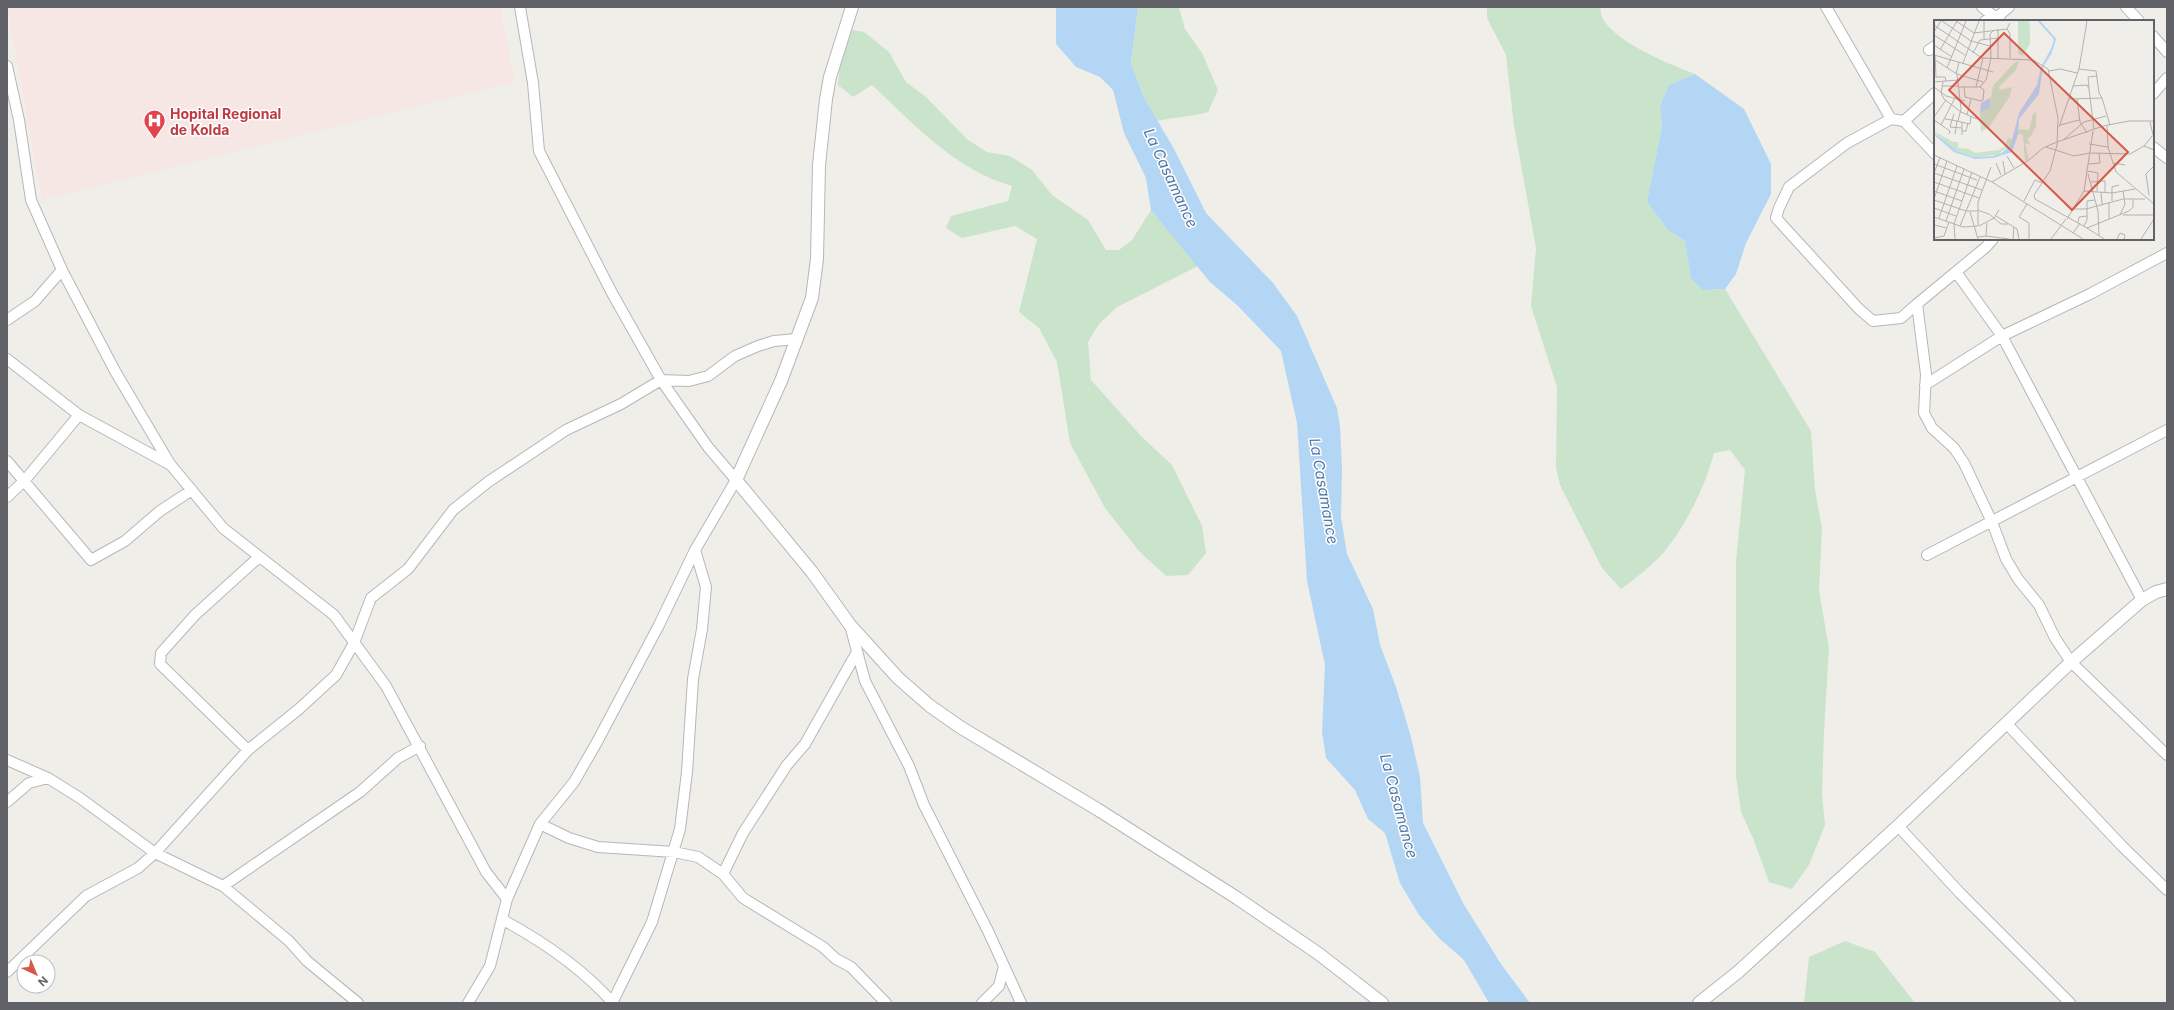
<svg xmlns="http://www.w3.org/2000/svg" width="2174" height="1010" font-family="Inter,sans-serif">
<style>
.medical{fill:#f6e7e5}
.green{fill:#c9e4ca}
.water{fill:#b3d6f5}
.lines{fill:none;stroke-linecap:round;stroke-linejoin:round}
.minor-casing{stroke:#b5b7bb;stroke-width:12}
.tertiary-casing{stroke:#b5b7bb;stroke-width:14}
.minor{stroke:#fff;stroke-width:10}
.tertiary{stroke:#fff;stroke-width:12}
.labels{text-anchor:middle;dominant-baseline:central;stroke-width:3;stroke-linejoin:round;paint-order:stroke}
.health-label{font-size:14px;font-weight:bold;fill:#be3a42;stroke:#fff;text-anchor:start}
.water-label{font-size:15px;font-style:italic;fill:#5177a6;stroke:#fff}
.inset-river{fill:none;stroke:#b3d6f5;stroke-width:2}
.inset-road{fill:none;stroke:#b2b2b1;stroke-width:1}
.view{fill:#d55949;fill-opacity:0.15;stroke:#d55949;stroke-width:2}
.inset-edge{fill:none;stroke:#606267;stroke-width:2}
</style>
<rect width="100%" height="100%" fill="#f0eee9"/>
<path class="medical" d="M 7,7 L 500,7 L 515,82 L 42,200 Z"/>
<path class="green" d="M 1138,7 L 1179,7 L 1185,29 L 1202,53 L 1218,90 L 1208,112 C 1191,117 1174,117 1157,121 L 1144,98 L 1131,63 Z
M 1487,7 L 1600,7 C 1601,11 1601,16 1603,19 C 1615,42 1671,65 1695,74 L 1669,85 L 1660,106 L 1662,126 L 1647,202 L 1668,230 L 1685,241 L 1691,279 L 1702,290 L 1725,289 L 1811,431 L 1815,490 L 1822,528 L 1819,591 L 1829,648 L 1824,732 L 1822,794 L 1825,825 L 1809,865 L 1792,889 L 1769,882 L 1753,838 L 1741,812 L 1736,776 L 1736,561 L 1745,470 L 1730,450 L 1714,453 C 1705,487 1687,523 1665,551 C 1653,565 1636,578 1621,589 L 1602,568 L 1560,485 L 1556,468 L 1557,387 L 1531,306 L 1536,248 L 1514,126 L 1506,55 L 1487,18 Z
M 852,30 L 864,32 L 889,52 L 906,82 L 926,97 L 968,140 L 987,152 L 1010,156 L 1032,170 L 1052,195 L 1088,220 L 1106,250 L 1119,250 L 1132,240 L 1151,210 L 1198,266 L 1117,307 L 1099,324 L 1088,342 L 1091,380 L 1142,437 L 1172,465 L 1202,526 L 1206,553 L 1188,575 L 1166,576 L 1139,551 L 1105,508 L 1070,443 L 1057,362 L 1039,328 L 1019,312 L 1037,239 L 1015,226 L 962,238 L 946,228 L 951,216 L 1008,201 L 1012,186 C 954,169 916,126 872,85 L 853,97 L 838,85 L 840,63 Z
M 1845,941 L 1875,952 L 1915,1003 L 1804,1003 L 1809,957 Z"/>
<path class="water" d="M 1056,7 L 1138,7 L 1131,63 L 1144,98 L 1173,147 L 1206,213 L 1273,283 L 1297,316 L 1337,408 L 1340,426 L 1342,468 L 1341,517 L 1347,554 L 1373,609 L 1380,645 L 1396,687 L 1411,737 L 1420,777 L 1423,823 L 1463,903 L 1501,964 L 1530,1003 L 1489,1003 L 1464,960 L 1439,938 L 1419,915 L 1400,883 L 1385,833 L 1368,819 L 1355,790 L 1326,758 L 1322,732 L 1325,665 L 1307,581 L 1297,423 L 1281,351 L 1237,305 L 1210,282 L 1151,210 L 1146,178 L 1124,133 L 1113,90 L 1100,77 L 1076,67 L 1056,44 Z
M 1695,74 L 1744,109 L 1771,164 L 1771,194 L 1746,243 L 1736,274 L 1725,289 L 1702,290 L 1691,279 L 1685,241 L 1668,230 L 1647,202 L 1662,126 L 1660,106 L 1669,85 Z"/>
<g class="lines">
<defs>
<path id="minor" d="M 1826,7 L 1891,119
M 1982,7 L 2000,21
M 2126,7 L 2139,21
M 1985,21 L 1996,18 L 2009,7
M 2153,36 L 2167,52
M 1929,50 L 1935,46
M 7,66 L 19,120 L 31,200 L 62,270 L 115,371 L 170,464 L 223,528 L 334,615 L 386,686 L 486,872 L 507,899
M 2153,94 L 2167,78
M 1904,121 L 1935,93
M 2153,147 L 2167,158
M 1993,239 L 1986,247 L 1917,304 L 1926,374 L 1924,413 L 1932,428 L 1954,448 L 1964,463 L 1992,522 L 2006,559 L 2018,579 L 2039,605 L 2055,638 L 2071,662 L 2167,755
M 1956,272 L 2002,336 L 2142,600
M 1917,304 L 1901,318 L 1873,321 L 1859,309 L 1776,218 L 1779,208 L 1789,187 L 1847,143 L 1891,119 L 1904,121 L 1935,154
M 7,320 L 35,301 L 62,270
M 7,359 L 79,415 L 169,464
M 1925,385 L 2002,336 L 2090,294 L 2167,253
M 7,461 L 91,560 L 125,541 L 160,511 L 192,490
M 7,497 L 25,480 L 79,415
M 1927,555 L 2167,430
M 850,625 L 865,681 L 909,766 L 924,805 L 988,931 L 1021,1003
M 2007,724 L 2122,846 L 2167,890
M 248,750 L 160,664 L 161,653 L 195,615 L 259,557
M 7,760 L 48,778 L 80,798 L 155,853 L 223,886 L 289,941 L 307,961 L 358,1003
M 7,802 L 29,783 L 48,778
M 540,824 L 569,838 L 598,847 L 674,852 L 698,857 L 723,874 L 743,898 L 823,947 L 836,959 L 851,967 L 886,1003
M 1898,826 L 1960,893 L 2070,1003
M 723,874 L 743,833 L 787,765 L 805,744 L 857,652
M 223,886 L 360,792 L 398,758 L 420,746
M 503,920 C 544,942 582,968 613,1003
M 7,972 L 86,896 L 138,868 L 155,853 L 248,750 L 299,709 L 336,675 L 354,643 L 371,598 L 408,569 L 453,510 L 488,482 L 566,430 L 621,404 L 661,380 L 689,381 L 708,376 L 735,356 L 758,346 L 774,341 L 797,339
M 468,1003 L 490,966 L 507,899 L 540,824 L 574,782 L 597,742 L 659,625 L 695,550 L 736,480 L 708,447 L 661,380 L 612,293 L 539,151 L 533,83 L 520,7
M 612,1003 L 652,922 L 680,829 L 687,772 L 693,679 L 702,629 L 706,587 L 695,550
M 982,1003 L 999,986 L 1004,966"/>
<path id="tertiary" d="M 852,7 L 830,77 L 826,99 L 819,165 L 817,259 L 812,298 L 781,381 L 736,480 L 812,572 L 850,625 L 898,678 L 930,706 L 960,727 L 1097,809 L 1237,898 L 1319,954 L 1382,1003
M 1699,1003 L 1738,972 L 1898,826 L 2071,662 L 2142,600 L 2156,592 L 2167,589"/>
</defs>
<use href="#minor" class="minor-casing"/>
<use href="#tertiary" class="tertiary-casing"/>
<use href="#minor" class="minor"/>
<use href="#tertiary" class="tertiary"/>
</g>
<defs>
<symbol id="hospital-pin" viewBox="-11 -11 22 30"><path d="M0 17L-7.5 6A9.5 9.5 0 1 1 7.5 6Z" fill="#e0444e" stroke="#fff"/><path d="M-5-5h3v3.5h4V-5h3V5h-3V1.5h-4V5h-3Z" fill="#fff"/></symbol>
</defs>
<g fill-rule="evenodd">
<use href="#hospital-pin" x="142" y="108" width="25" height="34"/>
</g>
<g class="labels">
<g class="health-label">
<text x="170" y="113">Hopital Regional<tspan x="170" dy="16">de Kolda</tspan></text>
</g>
<g class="water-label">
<text transform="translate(1171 178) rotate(65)">La Casamance</text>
<text transform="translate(1324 491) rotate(80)">La Casamance</text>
<text transform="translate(1399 806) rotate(75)">La Casamance</text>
</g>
</g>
<g transform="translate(1934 20)">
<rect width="220" height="220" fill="#f0eee9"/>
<path d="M 84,1 L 95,1 L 96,7 L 96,24 L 88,36 L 84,33 ZM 85,41 L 82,50 L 65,67 L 66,70 L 78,67 L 76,76 L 55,107 L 47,112 L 46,92 L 56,83 L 59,66 L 80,43 ZM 102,92 L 102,106 L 97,116 L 93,119 L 97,125 L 91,123 L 95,139 L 91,141 L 89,115 L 84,114 L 85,109 L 95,110 L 99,94 ZM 0,111 L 19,122 L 24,122 L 24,128 L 35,129 L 41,133 L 65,130 L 71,126 L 74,118 L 79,119 L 77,124 L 63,135 L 38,137 L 14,126 Z" fill="#c9e4ca"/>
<path d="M 118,27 L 118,33 L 109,47 L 105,74 L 85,99 L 84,114 L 78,132 L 59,138 L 41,139 L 20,132 L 0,115 L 0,113 L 22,130 L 38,137 L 60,136 L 69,132 L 77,124 L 85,93 L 103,65 L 107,47 ZM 56,78 L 56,88 L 46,92 L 47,83 Z" fill="#b3d6f5"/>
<path class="inset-river" d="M 105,1 L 121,19 L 118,30"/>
<path class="inset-road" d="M 8,1 L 37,21 L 56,26M 22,1 L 40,13 L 73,9 L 76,3M 50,1 L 50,19M 0,5 L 48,38 L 99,40 L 114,49 L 124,98 L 123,125 L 116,151 L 100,175 L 101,179 L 153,208 L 195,191 L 199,187 L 199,179M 64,9 L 64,38M 73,9 L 76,14 L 76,38M 0,12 L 7,1M 0,15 L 31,35M 0,25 L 18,37M 6,30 L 23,1M 39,33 L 46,20 L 64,18M 0,35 L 59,52M 1,35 L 2,57M 1,40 L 23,54 L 49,62M 29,43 L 45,1M 13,48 L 32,1M 145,49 L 162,51 L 165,73 L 168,78M 115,51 L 126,49 L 143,53M 22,54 L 25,42M 23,54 L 27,89 L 24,101M 0,57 L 11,57 L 12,61M 0,62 L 24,60M 9,62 L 7,73 L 10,79 L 27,92 L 43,99M 8,66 L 24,66M 139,66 L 153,65 L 155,69 L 160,109M 0,67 L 12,76 L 31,81M 24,67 L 46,67 L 52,60 L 57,38 L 56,14 L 60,10M 30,67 L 31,77 L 47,81 L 49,80 L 50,70 L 46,67M 42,67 L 49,38M 155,68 L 154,57 L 163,56M 135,79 L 168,78 L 176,105M 143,79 L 146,102 L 153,113M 33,95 L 37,79M 0,97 L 12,80M 11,99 L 18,100 L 20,94M 0,100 L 16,111 L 15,114M 216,102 L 220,119M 7,105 L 21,78M 126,105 L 145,100M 173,106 L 174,127 L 182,152 L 220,184M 16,107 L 18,100 L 36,104 L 37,96M 16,107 L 28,108M 125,107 L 145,49 L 153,1M 28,111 L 32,111 L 34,103M 21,114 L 23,101M 28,115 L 28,102M 129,120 L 150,102 L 172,96M 155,124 L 174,127M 210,126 L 218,116M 112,127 L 140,136 L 156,133 L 196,134 L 210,126 L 220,130M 0,135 L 58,162 L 149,219M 73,136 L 80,148M 69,141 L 71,154M 62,143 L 67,155M 179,143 L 191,145M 0,144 L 43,160M 154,144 L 166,143 L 165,133M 154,151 L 164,153 L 163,171M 0,153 L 48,170M 0,153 L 6,138M 154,154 L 164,191 L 165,216M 0,162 L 45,178M 58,162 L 95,140 L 109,128 L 123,122 L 169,106 L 195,101 L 220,101M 157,162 L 171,161 L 171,172M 0,171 L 28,181M 150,171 L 178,173 L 201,169M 167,172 L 168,184M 215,175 L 212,154 L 220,146M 0,179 L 13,141M 0,180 L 32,191 L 43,191M 90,181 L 101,160 L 108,163M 178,181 L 178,167 L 185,165M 175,182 L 175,199M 93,184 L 85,197 L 95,203 L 95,219M 0,188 L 22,196M 140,189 L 152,189 L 189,179 L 211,179M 43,190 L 55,194 L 67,204 L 74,204M 36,192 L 44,219M 186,195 L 191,184 L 189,171M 189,195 L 220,195M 62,196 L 83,209 L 85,219M 0,197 L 29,207 L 44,206 L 44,182 L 57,147M 5,198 L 23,146M 133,199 L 150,171 L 159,111M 12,201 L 30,149M 144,202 L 145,197 L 153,196M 0,205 L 13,208M 26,206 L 46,157M 45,206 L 60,198 L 65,190M 150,206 L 153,200 L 153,181 L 161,180M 153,208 L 170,219M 139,213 L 146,203M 52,216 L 53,203M 44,217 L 52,216 L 75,219M 0,218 L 10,216 L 15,202M 21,219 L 20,204 L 38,152M 79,219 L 80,207M 117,219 L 132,199M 183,219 L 186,213 L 191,215 L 190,219M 207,219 L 220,199"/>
<path class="view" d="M 70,13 L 194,132 L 138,190 L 15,70 Z"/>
<rect width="220" height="220" class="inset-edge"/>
</g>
<rect width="2174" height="1010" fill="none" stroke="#606267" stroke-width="16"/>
<g transform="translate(36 974) rotate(136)"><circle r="19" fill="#ffffff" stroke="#bfc0c2"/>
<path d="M0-3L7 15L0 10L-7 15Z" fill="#d55949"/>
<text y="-6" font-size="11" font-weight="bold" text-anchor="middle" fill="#606267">N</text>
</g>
</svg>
